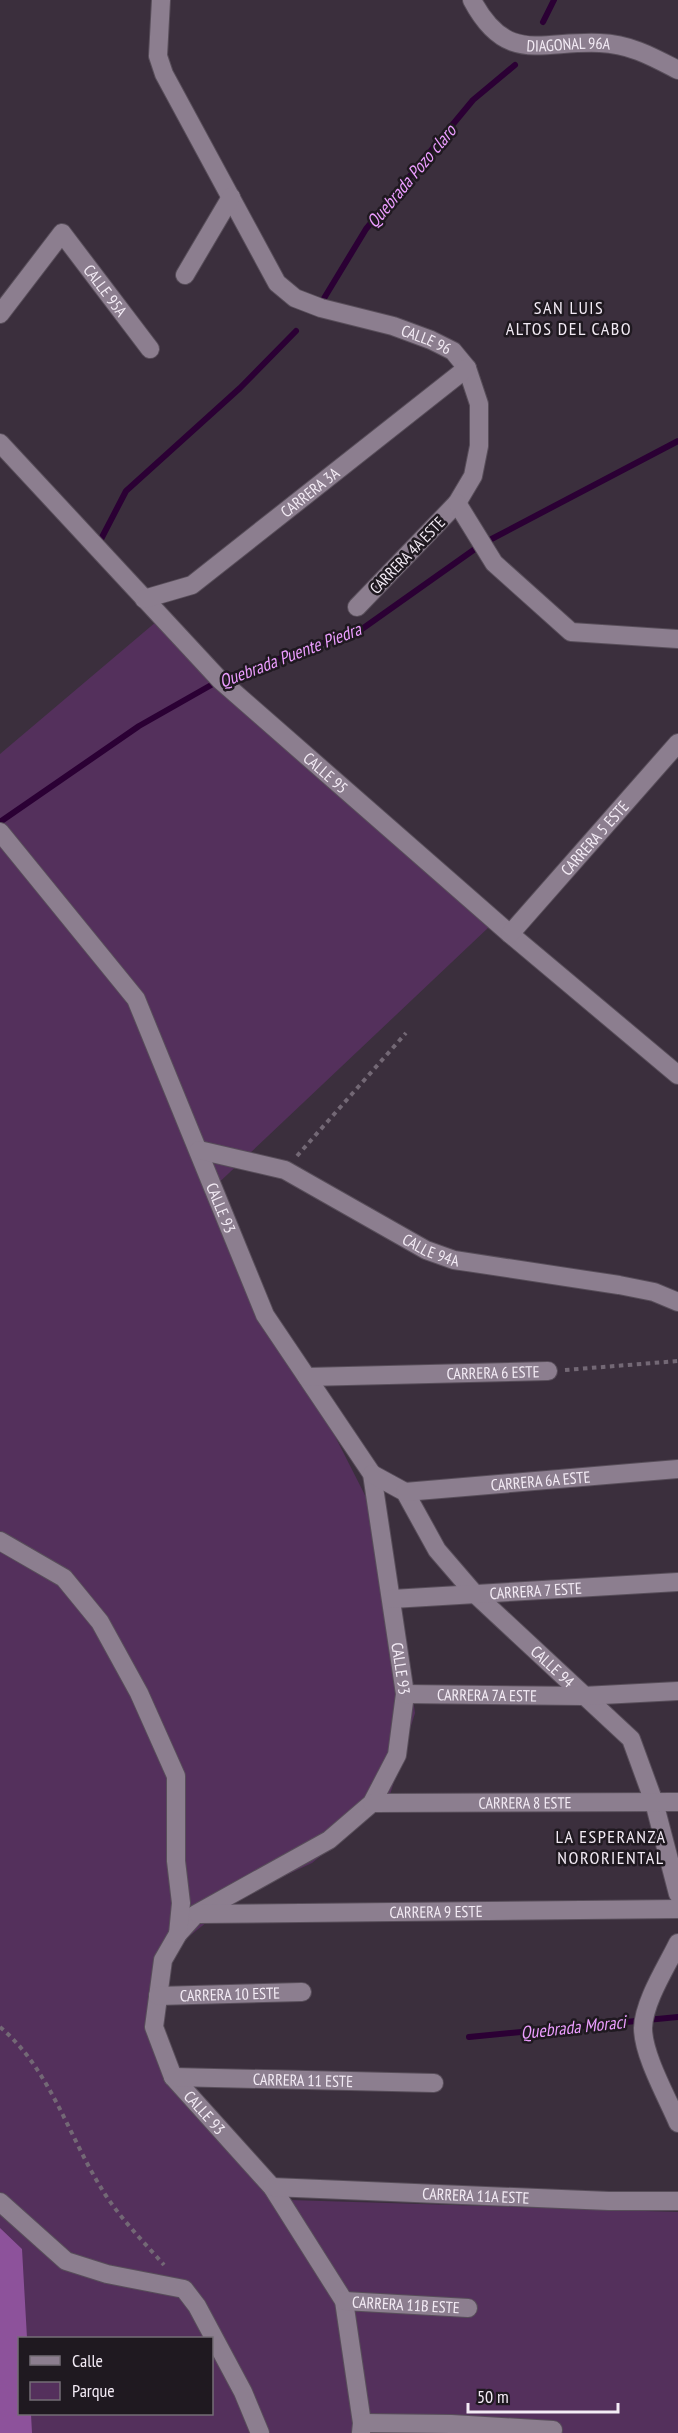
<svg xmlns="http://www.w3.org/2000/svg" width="678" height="2433" font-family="'PT Sans Narrow',sans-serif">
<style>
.green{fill:#54305c;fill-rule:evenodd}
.forest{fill:#8d529b}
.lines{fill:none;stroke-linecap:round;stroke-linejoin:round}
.stream{stroke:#2b0034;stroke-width:6}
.minor-casing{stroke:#584e5a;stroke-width:20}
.path{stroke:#736875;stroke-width:4;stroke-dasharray:4.5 4.5;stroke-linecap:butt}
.minor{stroke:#8c7e8f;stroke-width:18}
.labels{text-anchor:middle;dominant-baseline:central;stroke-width:5;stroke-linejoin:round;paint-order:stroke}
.street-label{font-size:16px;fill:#f3ebf5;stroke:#1f1920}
.water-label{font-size:18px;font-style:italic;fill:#ec9dff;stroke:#1f1920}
.neighbourhood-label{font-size:18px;letter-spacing:1.5px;fill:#f3ebf5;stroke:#1f1920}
</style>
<rect width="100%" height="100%" fill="#3b2f3d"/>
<path class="green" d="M 163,616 L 489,927 L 210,1191 L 369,1503 L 402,1624 L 415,1713 L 388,1801 L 312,1863 L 237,1898 L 172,1950 L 152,2024 L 180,2099 L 239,2164 L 289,2200 L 678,2212 L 678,2433 L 0,2433 L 0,754 ZM 20,2338 L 212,2338 L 212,2414 L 20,2414 Z"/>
<path class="forest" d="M 0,2228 L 22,2249 L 27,2338 L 20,2338 L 20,2414 L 31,2414 L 32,2433 L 0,2433 Z"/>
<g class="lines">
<path class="stream" d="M 543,22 L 554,0
M 323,300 L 366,229 L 473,100 L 515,65
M 99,543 L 126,491 L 240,388 L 296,331
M 0,822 L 139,726 L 220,680 L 362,629 L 482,544 L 678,441
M 469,2037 L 678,2017"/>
<defs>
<g id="minor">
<path id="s1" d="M 161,0 L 158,56 L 164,74 L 277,283 L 295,298 L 321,308 L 393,326 L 431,340 L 453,351 L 467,368 L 479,404 L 479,446 L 473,476 L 457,503 L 357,607"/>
<path id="s2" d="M 472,0 C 507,66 542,40 600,43 C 630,44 653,57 678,70"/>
<path d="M 185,275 L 231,197"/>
<path id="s3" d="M 0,314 L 62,233 L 150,349"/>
<path id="s4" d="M 0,443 L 220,680 L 510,934 L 678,1075"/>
<path d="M 457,503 L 494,563 L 571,632 L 678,639"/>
<path id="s5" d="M 144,599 L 192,585 L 467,368"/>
<path id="s6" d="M 0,832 L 136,999 L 265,1315 L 372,1474 L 405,1694 L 397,1755 L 372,1803 L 329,1840 L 196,1914 L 178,1934 L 163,1960 L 154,2027 L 173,2077 L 272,2187 L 344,2301 L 362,2423 L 361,2433"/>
<path id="s7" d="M 510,934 L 678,743"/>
<path id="s8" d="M 199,1150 L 285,1170 L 426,1250 L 454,1260 L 619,1285 L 654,1292 L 678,1302"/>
<path id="s9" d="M 307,1377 L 548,1371"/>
<path id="s10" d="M 372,1474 L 405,1492 L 437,1550 L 474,1593 L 631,1739 L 654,1802 L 678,1894"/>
<path id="s11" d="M 405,1492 L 678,1469"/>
<path d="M 0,1541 L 64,1578 L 100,1622 L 139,1693 L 176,1776 L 176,1861 L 181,1903 L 178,1934"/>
<path id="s12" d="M 392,1599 L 678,1582"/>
<path id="s13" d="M 405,1694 L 583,1696 L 678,1691"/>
<path id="s14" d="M 372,1803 L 678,1802"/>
<path id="s15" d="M 198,1914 L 678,1909"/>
<path d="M 678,1943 C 667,1966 644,2001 643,2028 C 643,2055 667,2097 678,2123"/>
<path id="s16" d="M 158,1996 L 302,1992"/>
<path id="s17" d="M 173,2077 L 434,2083"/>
<path id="s18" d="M 272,2187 L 609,2201 L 678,2201"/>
<path d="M 0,2202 L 66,2261 L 107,2274 L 184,2289 L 197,2306 L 243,2392 L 260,2433"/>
<path id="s19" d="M 344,2301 L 468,2308"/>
<path d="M 362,2423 L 451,2424 L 553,2430"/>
</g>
</defs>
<use href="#minor" class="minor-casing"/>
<path class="path" d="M 297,1156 L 406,1033
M 565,1370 L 678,1361
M 0,2027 C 49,2068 68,2134 100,2186 C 116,2214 143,2241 164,2265"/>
<use href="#minor" class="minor"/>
</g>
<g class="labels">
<g class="street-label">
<text stroke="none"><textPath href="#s2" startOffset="116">DIAGONAL 96A</textPath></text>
<text stroke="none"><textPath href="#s3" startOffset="174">CALLE 95A</textPath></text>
<text stroke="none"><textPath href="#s1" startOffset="474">CALLE 96</textPath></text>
<text stroke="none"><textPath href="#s5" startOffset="200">CARRERA 3A</textPath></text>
<text transform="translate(407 555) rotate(-46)">CARRERA 4A ESTE</text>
<text stroke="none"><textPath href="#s4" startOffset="464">CALLE 95</textPath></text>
<text stroke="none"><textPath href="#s7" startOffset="128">CARRERA 5 ESTE</textPath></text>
<text stroke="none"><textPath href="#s6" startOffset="441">CALLE 93</textPath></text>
<text stroke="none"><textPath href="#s8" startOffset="255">CALLE 94A</textPath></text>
<text stroke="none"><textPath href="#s9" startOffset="186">CARRERA 6 ESTE</textPath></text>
<text stroke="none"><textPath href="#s11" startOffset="136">CARRERA 6A ESTE</textPath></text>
<text stroke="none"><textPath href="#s12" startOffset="144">CARRERA 7 ESTE</textPath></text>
<text stroke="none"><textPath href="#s10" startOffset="268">CALLE 94</textPath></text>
<text stroke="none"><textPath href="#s6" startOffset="945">CALLE 93</textPath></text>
<text stroke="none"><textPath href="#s13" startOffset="82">CARRERA 7A ESTE</textPath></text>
<text stroke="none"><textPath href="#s14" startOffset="153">CARRERA 8 ESTE</textPath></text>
<text stroke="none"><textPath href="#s15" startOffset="238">CARRERA 9 ESTE</textPath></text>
<text stroke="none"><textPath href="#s16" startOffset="72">CARRERA 10 ESTE</textPath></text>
<text stroke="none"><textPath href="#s17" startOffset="130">CARRERA 11 ESTE</textPath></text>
<text stroke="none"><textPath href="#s6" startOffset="1521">CALLE 93</textPath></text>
<text stroke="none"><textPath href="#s18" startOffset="204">CARRERA 11A ESTE</textPath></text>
<text stroke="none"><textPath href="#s19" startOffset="62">CARRERA 11B ESTE</textPath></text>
</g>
<g class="water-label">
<text transform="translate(411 176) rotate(-50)">Quebrada Pozo claro</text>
<text transform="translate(290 655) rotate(-21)">Quebrada Puente Piedra</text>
<text transform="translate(573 2027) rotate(-6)">Quebrada Moraci</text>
</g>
<g class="neighbourhood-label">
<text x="569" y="307">SAN LUIS<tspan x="569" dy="21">ALTOS DEL CABO</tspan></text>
<text x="611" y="1836">LA ESPERANZA<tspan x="611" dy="21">NORORIENTAL</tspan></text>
</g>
</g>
<rect x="18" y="2337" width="195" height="78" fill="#1f1920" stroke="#746d75" stroke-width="1.5"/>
<rect x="30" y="2356" width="30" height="9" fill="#8c7e8f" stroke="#746d75" stroke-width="1.5"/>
<text x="72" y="2367" font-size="18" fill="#f3ebf5">Calle</text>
<rect x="30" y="2382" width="30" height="18" fill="#54305c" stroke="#746d75" stroke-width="1.5"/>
<text x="72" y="2397" font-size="18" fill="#f3ebf5">Parque</text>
<path d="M468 2403v9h150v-9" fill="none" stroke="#f3ebf5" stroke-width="3"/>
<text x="477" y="2403" font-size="18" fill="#f3ebf5" stroke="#1f1920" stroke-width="4.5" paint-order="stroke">50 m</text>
</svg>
